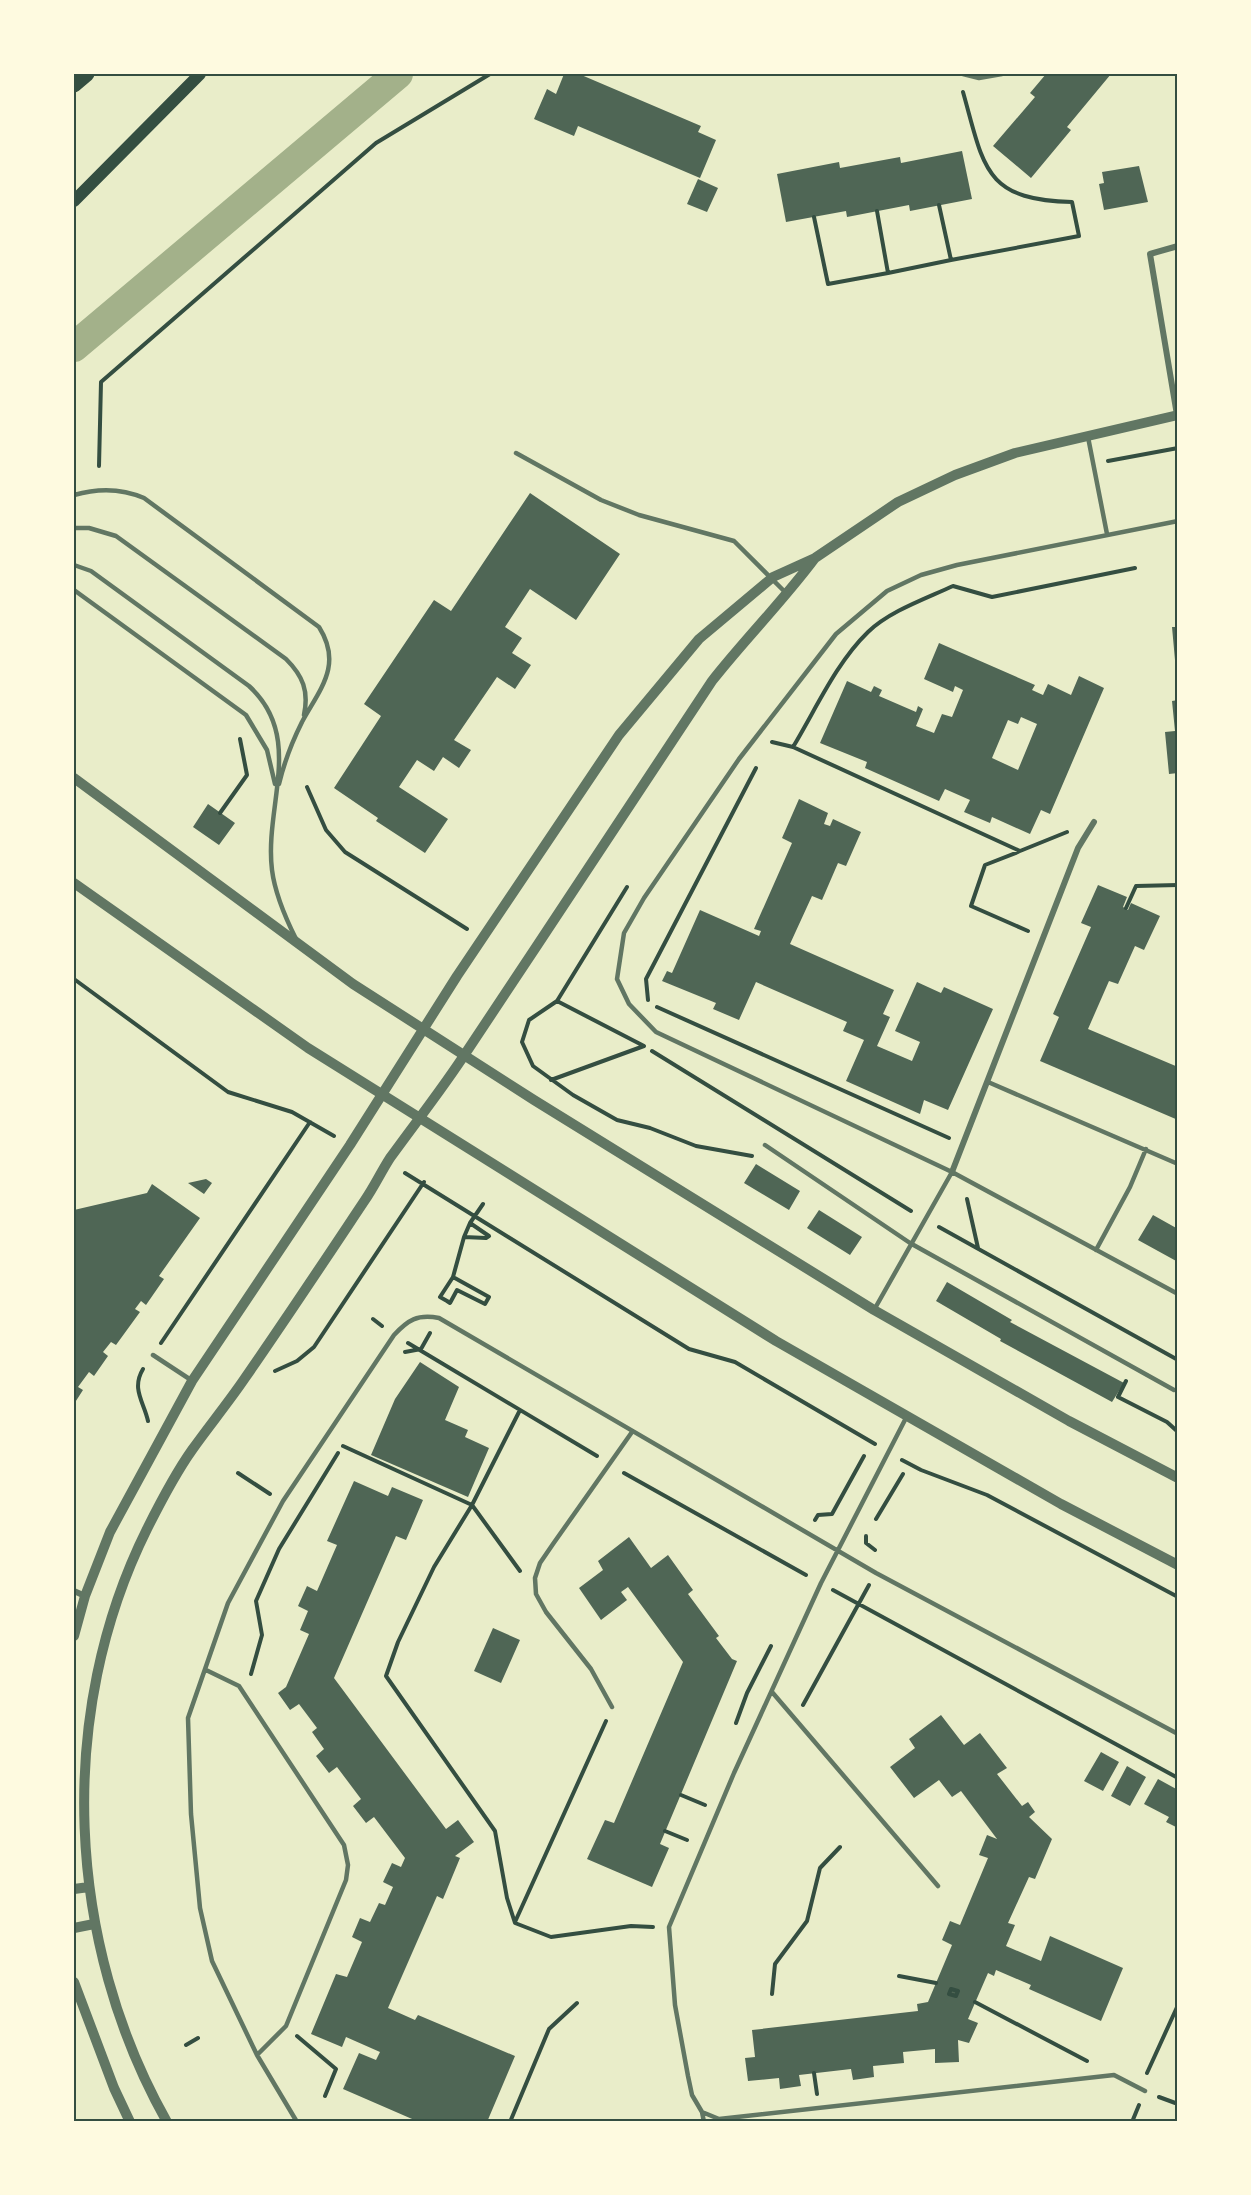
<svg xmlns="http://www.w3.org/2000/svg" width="1251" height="2195" font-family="'Sofia Sans Condensed',sans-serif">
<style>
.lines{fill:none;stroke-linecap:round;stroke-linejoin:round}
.canal{stroke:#a3b18a;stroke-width:30}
.building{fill:#4f6655;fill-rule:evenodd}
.path{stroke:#344e41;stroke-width:4}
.service{stroke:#617663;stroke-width:4.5}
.minor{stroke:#617663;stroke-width:6}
.tertiary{stroke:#617663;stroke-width:10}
.secondary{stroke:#344e41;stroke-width:12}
.primary{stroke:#344e41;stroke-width:15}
.neatline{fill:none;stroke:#344e41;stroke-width:2}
</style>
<rect width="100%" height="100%" fill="#e9edc9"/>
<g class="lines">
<path class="canal" d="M 74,347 L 398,74"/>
</g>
<path class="building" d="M 564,74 L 579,74 L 701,126 L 698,132 L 716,140 L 700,178 L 578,126 L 574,136 L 534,119 L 547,89 L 556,94 Z
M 1046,74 L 1111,74 L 1067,127 L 1071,130 L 1031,178 L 993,146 L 1035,97 L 1030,93 Z
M 962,151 L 972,199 L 910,211 L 909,205 L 847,217 L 846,211 L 786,222 L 777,174 L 839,162 L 840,168 L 900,157 L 901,163 Z
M 1139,166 L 1148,202 L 1104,210 L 1099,184 L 1104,183 L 1102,172 Z
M 698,179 L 718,188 L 707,212 L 687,204 Z
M 530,493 L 620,554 L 576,620 L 530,589 L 505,627 L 522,638 L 512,653 L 531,665 L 515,689 L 497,677 L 454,740 L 471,750 L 459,768 L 443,757 L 434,771 L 417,760 L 399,787 L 448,819 L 425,853 L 376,821 L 378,818 L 334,788 L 381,716 L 364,704 L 434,600 L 451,611 Z
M 1172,627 L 1178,627 L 1178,671 L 1176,671 Z
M 939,643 L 1035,685 L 1032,690 L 1043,695 L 1048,684 L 1071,695 L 1079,676 L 1104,688 L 1050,814 L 1041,810 L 1030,834 L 992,817 L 990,823 L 964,812 L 970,800 L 945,789 L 939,801 L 865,768 L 867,762 L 820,743 L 847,681 L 871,692 L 874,686 L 882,690 L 879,696 L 916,712 L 918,706 L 923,709 L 916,726 L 934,733 L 942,714 L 952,717 L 963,690 L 955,686 L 953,692 L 924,679 ZM 1021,717 L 1037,724 L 1018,770 L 992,758 L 1008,720 L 1018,724 Z
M 1178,700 L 1178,773 L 1169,774 L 1165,732 L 1175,731 L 1172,701 Z
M 799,799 L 828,813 L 824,824 L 830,826 L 833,819 L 861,832 L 846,866 L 838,863 L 822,900 L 812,896 L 790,944 L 894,990 L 883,1014 L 890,1017 L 877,1046 L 912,1061 L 920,1042 L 895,1031 L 917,982 L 941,993 L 944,987 L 993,1009 L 948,1110 L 924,1100 L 920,1114 L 846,1081 L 864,1040 L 843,1031 L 847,1022 L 756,982 L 739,1020 L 713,1009 L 716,1003 L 662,981 L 667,971 L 672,973 L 700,910 L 759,936 L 761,931 L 754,929 L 792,843 L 782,838 Z
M 208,804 L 235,823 L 219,845 L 193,827 Z
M 1098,885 L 1127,897 L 1123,907 L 1128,910 L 1131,903 L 1160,916 L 1144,950 L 1135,946 L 1118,984 L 1109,981 L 1088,1029 L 1178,1067 L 1178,1120 L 1040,1061 L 1059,1017 L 1053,1014 L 1091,927 L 1081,923 Z
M 756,1164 L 800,1191 L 789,1210 L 744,1183 Z
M 206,1179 L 212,1183 L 204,1194 L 188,1183 Z
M 152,1184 L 200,1218 L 159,1276 L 164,1279 L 146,1305 L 141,1301 L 135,1309 L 140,1312 L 116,1345 L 111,1342 L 103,1352 L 108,1356 L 94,1376 L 89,1372 L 78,1387 L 83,1390 L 74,1404 L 74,1210 L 147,1193 Z
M 819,1210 L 862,1237 L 850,1255 L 807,1228 Z
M 1153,1215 L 1178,1229 L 1178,1262 L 1138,1240 Z
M 947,1282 L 1012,1320 L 1010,1322 L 1124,1383 L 1112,1402 L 1000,1341 L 1001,1339 L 936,1301 Z
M 420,1362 L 459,1387 L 445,1420 L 468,1430 L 465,1437 L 489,1448 L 468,1497 L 371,1455 L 395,1399 Z
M 354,1481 L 388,1496 L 392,1487 L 423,1500 L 406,1540 L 396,1536 L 334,1678 L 446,1829 L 458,1820 L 474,1842 L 455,1856 L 460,1858 L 443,1899 L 437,1896 L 388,2008 L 415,2020 L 418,2015 L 515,2056 L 487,2122 L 419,2122 L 343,2089 L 359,2053 L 376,2060 L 380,2052 L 346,2037 L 342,2047 L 311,2034 L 336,1974 L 347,1977 L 362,1942 L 352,1937 L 360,1918 L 370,1922 L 379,1903 L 385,1905 L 393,1887 L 383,1882 L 392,1863 L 401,1867 L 405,1858 L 374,1817 L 366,1823 L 353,1806 L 361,1799 L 337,1767 L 329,1773 L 316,1756 L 324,1749 L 312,1732 L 317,1728 L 299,1704 L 290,1710 L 278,1693 L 286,1687 L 309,1634 L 300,1630 L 308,1611 L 298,1606 L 307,1586 L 317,1591 L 337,1545 L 327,1541 Z
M 629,1537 L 651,1568 L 668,1555 L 693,1590 L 688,1594 L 719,1636 L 716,1638 L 732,1659 L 737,1661 L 660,1844 L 669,1848 L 652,1887 L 587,1859 L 605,1820 L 614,1823 L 683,1662 L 628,1587 L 621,1592 L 627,1600 L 601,1620 L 579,1588 L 603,1570 L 598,1561 Z
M 493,1628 L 520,1640 L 501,1683 L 474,1671 Z
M 941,1715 L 964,1745 L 980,1733 L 1007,1768 L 997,1774 L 1022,1806 L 1028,1802 L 1035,1812 L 1029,1817 L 1052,1839 L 1035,1879 L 1029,1877 L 1008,1923 L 1015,1925 L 1006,1946 L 1041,1961 L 1050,1936 L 1123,1968 L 1101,2021 L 1029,1989 L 1031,1985 L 996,1970 L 994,1976 L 988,1973 L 968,2019 L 978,2023 L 969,2043 L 958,2040 L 959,2062 L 935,2063 L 935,2049 L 903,2052 L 904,2063 L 873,2066 L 874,2077 L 853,2080 L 851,2069 L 799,2075 L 801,2086 L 780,2089 L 779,2078 L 748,2081 L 745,2058 L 755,2057 L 752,2030 L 918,2011 L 917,2004 L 928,2002 L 952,1945 L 942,1940 L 950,1921 L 960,1925 L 988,1858 L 979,1855 L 987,1835 L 997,1839 L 961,1791 L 952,1797 L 939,1780 L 914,1798 L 890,1767 L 915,1748 L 909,1739 Z
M 1101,1752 L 1119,1762 L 1103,1791 L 1084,1781 Z
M 1127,1766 L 1146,1777 L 1130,1806 L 1111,1796 Z
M 1158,1779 L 1178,1790 L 1178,1828 L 1166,1822 L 1169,1817 L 1144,1804 Z"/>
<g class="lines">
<path class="path" d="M 939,205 L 951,260 L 1079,236 L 1072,202 C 983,200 984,166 963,92
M 877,211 L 888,273 L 951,260
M 814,217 L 828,284 L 888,273
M 1108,461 L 1178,448
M 99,466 L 101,382 L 376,143 L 490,74
M 772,742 L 793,747 L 1020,851 L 1067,832
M 793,747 C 816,709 836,663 868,632 C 890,611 925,599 953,586 L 992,597 L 1135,568
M 307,787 L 326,830 L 345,852 L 467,929
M 220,813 L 247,775 L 240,739
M 1018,852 L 985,865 L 971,906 L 1028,931
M 627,887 L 557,1001 L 529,1020 L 522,1042 L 533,1066 L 573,1095 L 617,1120 L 650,1128 L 696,1146 L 752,1156
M 1126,908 L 1136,886 L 1178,885
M 74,979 L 228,1092 L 292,1112 L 334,1136
M 648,1000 L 646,979 L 756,768
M 657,1007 L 949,1138
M 652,1051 L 911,1211
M 551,1080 L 644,1046 L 557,1001
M 405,1173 L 689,1349 L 735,1362 L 875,1444
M 967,1199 L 978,1248
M 939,1227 L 1178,1360
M 464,1237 L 470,1223
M 447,1301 L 440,1297 L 453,1277 L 464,1237 L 486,1238 L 489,1236 L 470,1223 L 483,1204
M 447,1301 L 450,1303 L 457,1290 L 485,1304 L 489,1297 L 453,1277
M 373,1319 L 382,1326
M 161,1343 L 310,1122
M 408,1343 L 597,1456
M 405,1352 L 421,1349 L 430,1333
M 143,1369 C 131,1389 144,1402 148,1421
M 275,1371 L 297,1361 L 314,1347 L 424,1182
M 1126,1381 L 1118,1397 L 1167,1422 L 1178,1432
M 520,1410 L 472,1505 L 434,1567 L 398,1642 L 386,1676 L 495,1831 L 507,1898 L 515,1923 L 551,1937 L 631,1926 L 653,1927
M 343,1446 L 472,1505 L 520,1571
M 902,1460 L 921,1470 L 987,1495 L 1178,1597
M 238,1473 L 270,1494
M 624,1473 L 806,1575
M 876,1519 L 903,1474
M 815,1520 L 818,1515 L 832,1514 L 864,1456
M 866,1536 L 866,1543 L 875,1550
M 833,1590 L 1178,1778
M 251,1674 L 262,1635 L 256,1601 L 279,1549 L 338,1453
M 803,1705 L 869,1585
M 736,1723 L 747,1693 L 771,1646
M 681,1795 L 705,1805
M 665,1831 L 687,1840
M 515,1922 L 606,1721
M 899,1976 L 936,1983
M 951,1989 L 958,1991 L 956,1996 L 949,1994 Z
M 772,1994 L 775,1964 L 807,1921 L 820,1868 L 840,1847
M 975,2002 L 1087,2061
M 297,2036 L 336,2069 L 325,2096
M 186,2045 L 198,2038
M 814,2073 L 817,2094
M 1147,2073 L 1178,2005
M 1159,2097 L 1178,2104
M 510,2122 L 549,2029 L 577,2003
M 1132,2122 L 1139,2105"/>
<path class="service" d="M 963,74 L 979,78 L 1002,74
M 1088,437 L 1107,534
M 516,453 L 601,500 L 639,515 L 734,541 L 786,593
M 74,495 C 98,488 121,488 144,498 L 319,627 C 343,665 320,689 302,722 C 292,742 284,763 279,784
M 1178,521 L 957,565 L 921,575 L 887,591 L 836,634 L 739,759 L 644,898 L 624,933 L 617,979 L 629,1004 L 656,1032 L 952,1172 L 1178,1294
M 74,528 L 89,528 L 116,536 L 286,659 C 303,676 309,691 304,715
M 74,565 L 91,571 L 249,686 C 305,737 264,806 272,870 C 275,894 285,917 296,939
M 74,590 L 246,715 L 267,750 L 275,784
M 988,1082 L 1178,1164
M 765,1145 L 910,1243 L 1174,1390
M 1096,1250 L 1130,1187 L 1146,1149
M 874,1310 L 952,1172
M 153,1355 L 191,1380
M 206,1670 L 239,1686 L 344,1845 L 348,1865 L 346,1880 L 286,2026 L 257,2055
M 772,1692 L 938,1886
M 612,1707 L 591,1669 L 546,1612 L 536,1594 L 535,1578 L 540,1563 L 553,1544 L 632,1432
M 702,2112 L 719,2119 L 1114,2075 L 1145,2091
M 297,2122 L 257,2055 L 212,1961 L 200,1908 L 191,1814 L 188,1718 L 228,1603 L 283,1501 L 394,1335 C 408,1320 417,1314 439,1318 L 876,1573 L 1178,1734
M 704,2122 L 702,2112 L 692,2095 L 688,2076 L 675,2005 L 669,1927 L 734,1773 L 821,1583 L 907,1416"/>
<path class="minor" d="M 1177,415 L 1150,254 L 1178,246
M 952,1172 L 1078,848 L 1094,822
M 74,1591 L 85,1596"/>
<path class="tertiary" d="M 74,778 L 353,984 L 534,1100 L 874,1310 L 1069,1421 L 1178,1478
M 74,883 L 308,1048 L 776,1341 L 1061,1504 L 1178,1565
M 74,1636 L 85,1596 L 110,1532 L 192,1381 L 350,1145 L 457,976 L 619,735 L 699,639 L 773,577 L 815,558 L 898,502 L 955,475 L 1015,453 L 1178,415
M 74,1889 L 89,1887
M 74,1928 L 94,1924
M 74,1982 L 114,2088 L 130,2122
M 167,2122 C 66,1943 55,1714 147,1529 C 160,1503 175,1474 192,1450 C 209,1426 228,1403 245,1378 C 286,1319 325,1260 365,1200 C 374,1187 381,1172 390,1158 C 416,1122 443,1088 467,1051 C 549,928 630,805 712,681 C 745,639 783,601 815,558"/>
<path class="secondary" d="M 74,201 L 200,74"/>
<path class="primary" d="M 74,85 L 87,74"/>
</g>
<rect width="1251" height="2195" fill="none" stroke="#fefae0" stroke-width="150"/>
<rect x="75" y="75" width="1101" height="2045" class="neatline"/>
</svg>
